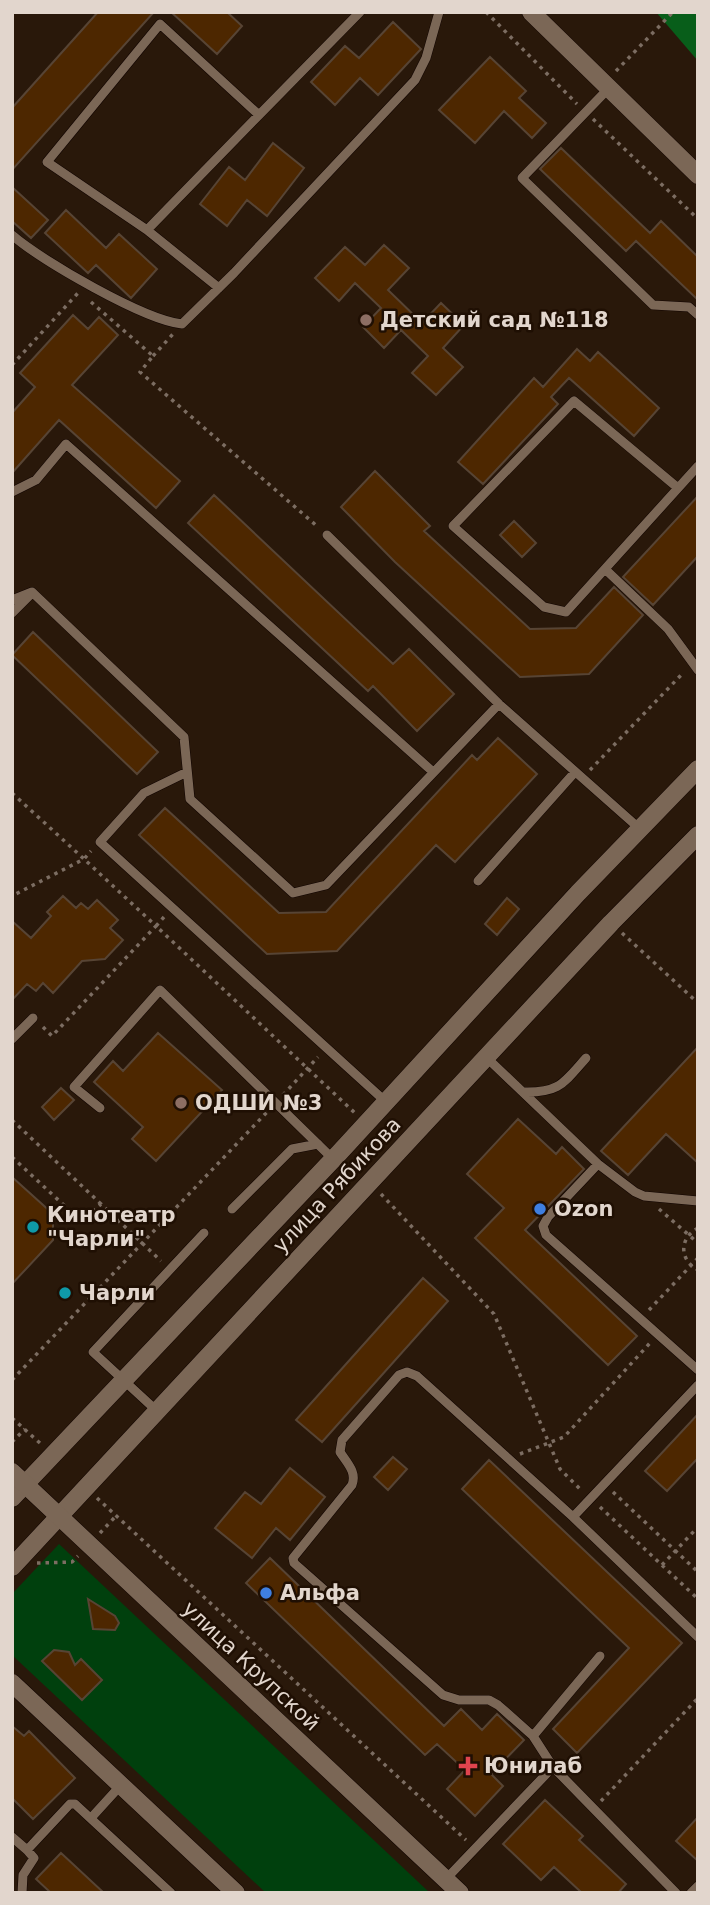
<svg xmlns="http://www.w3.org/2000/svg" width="710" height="1905" font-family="'DejaVu Sans',sans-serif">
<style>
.green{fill:#00400d}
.forest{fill:#085e1a}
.building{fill:#4d2700;stroke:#574434;stroke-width:2}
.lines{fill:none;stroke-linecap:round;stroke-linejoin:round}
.service-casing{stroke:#110400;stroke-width:10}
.minor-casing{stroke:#110400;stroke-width:19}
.tertiary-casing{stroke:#110400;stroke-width:19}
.secondary-casing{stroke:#110400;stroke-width:19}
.path{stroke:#7c6d62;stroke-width:3.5;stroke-dasharray:3.5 5;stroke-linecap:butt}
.service{stroke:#7b6756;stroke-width:9}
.minor{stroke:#7b6756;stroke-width:18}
.tertiary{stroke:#7b6756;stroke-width:18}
.secondary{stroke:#7b6756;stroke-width:18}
.education-dot{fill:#8d6e63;stroke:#1f0f03;stroke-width:2.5}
.shop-dot{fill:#3f7fe0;stroke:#1f0f03;stroke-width:2.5}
.culture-dot{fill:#0f9aa8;stroke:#1f0f03;stroke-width:2.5}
.health-dot{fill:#e0444e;stroke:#1f0f03;stroke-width:2.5}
.labels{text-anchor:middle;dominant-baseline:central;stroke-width:5;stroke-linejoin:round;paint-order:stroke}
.poi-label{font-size:21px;font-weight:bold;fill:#e2d6cd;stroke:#1f0f03;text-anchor:start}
.street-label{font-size:21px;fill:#e2d6cd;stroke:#1f0f03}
</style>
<rect width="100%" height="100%" fill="#29180a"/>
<path class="green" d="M 59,1544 L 430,1893 L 266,1893 L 12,1655 L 12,1594 Z"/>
<path class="forest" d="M 656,12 L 698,12 L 698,61 Z"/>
<path class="building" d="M 98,12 L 154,12 L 12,170 L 12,108 Z
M 171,12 L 227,12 L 242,26 L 217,54 Z
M 393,22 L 421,49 L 378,95 L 360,78 L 335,105 L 311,82 L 345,46 L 359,58 Z
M 490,57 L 526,91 L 519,98 L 546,123 L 532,138 L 504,111 L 475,143 L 439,110 Z
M 273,143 L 304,168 L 267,216 L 247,200 L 227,226 L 200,204 L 229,167 L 245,180 Z
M 561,148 L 650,233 L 661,221 L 698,257 L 698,300 L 636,241 L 626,251 L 540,169 Z
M 12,187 L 48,220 L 31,238 L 12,221 Z
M 66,210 L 106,248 L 119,234 L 157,269 L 131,298 L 96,265 L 88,273 L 45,233 Z
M 384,245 L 409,268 L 388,290 L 422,323 L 441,303 L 464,325 L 443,348 L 463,367 L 436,395 L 412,373 L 428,356 L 401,330 L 384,348 L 363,327 L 381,308 L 355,283 L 339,301 L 315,278 L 345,247 L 365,265 Z
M 73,315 L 88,329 L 99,317 L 118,335 L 72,385 L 180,481 L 156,508 L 59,420 L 12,473 L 12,413 L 35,387 L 20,373 Z
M 577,349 L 590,361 L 598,352 L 659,408 L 634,436 L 569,378 L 551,397 L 558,404 L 483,484 L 458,462 L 534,378 L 543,387 Z
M 375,471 L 430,526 L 424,531 L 530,629 L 576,628 L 614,587 L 643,615 L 589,674 L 520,677 L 395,562 L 341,507 Z
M 214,495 L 393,664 L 409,649 L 454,694 L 417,731 L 373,686 L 368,691 L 188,523 Z
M 698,496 L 698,556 L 653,605 L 623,577 Z
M 514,521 L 536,543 L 522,557 L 500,535 Z
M 33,632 L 158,752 L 137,774 L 12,655 Z
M 498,738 L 537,774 L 455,862 L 436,845 L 337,951 L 267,954 L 139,835 L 165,808 L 279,913 L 326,912 L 472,755 L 477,760 Z
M 63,896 L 76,908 L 81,903 L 88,909 L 97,900 L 118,920 L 110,928 L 123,940 L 105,959 L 82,961 L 53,993 L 43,983 L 36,991 L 27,984 L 12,1000 L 12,921 L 31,938 L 51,916 L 47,912 Z
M 507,898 L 519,909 L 497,935 L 485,924 Z
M 158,1033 L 222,1090 L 156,1161 L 132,1139 L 143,1127 L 94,1082 L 113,1061 L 123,1071 Z
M 698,1047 L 698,1163 L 666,1134 L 628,1175 L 601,1151 Z
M 61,1088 L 74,1100 L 54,1120 L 42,1107 Z
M 518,1119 L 556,1154 L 562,1147 L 584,1169 L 525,1230 L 637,1336 L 608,1365 L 475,1238 L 504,1208 L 467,1174 Z
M 12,1177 L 53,1214 L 53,1240 L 12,1284 Z
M 423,1278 L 448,1301 L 322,1442 L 296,1420 Z
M 698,1414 L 698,1458 L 667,1491 L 645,1471 Z
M 393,1457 L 407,1469 L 388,1490 L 374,1477 Z
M 489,1460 L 682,1643 L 577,1753 L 553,1729 L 629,1648 L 462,1489 Z
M 290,1468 L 325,1497 L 290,1540 L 276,1528 L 252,1558 L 215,1528 L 245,1492 L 261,1504 Z
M 270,1558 L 444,1726 L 461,1709 L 482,1730 L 497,1714 L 524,1740 L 491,1774 L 503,1786 L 475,1816 L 447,1789 L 465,1770 L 437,1744 L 425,1755 L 246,1583 Z
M 88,1599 L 115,1616 L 119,1623 L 115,1630 L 93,1629 Z
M 54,1650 L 69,1652 L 75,1665 L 81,1659 L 102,1680 L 82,1700 L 42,1661 Z
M 12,1726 L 24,1736 L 29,1731 L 75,1778 L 33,1819 L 12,1798 Z
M 545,1800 L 583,1836 L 579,1840 L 626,1884 L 618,1893 L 582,1893 L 554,1867 L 541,1880 L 503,1844 Z
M 698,1817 L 698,1861 L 676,1841 Z
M 61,1853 L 104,1893 L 51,1893 L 36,1879 Z"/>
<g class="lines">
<defs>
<path id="service" d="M 609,88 L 522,178 L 653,305 L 689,307 L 698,315
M 147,230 L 259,115
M 12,235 C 42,261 144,320 182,324 L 234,273 L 415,80 L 426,58 L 439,12
M 219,288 L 147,230 L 47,162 L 160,24 L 259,115 L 360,12
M 678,488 L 574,401 L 453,526 L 544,607 L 566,612 L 698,466
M 12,492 L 36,480 L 66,444 L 432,771
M 327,535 L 499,704
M 605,569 L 668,629 L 698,670
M 12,600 L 32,592 L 184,737 L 190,799 L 293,893 L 326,885 L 499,704 L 640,829
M 12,613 L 29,596
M 187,772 L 144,793 L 100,842 L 386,1102
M 478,881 L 575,772
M 12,1039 L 33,1018
M 487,1058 L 598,1164 L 635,1192 L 644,1196 L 698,1201
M 523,1092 C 559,1093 563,1084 586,1058
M 100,1108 L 74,1087 L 160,990 L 333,1159
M 598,1164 L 548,1217 L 543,1226 L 546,1235 L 698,1370
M 232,1209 L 292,1149 L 318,1144
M 158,1412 L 93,1352 L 204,1233
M 573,1517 L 698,1385
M 533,1736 L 600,1656
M 91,1818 L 121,1785
M 12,1837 L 27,1850 L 70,1804 L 75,1804 L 171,1893
M 446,1879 L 553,1767
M 22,1893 L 23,1875 L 34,1858 L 27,1850
M 676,1893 L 553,1767 L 533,1736 L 498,1705 L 489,1700 L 459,1700 L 443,1695 L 294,1563 L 293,1558 L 352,1485 C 357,1472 347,1463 340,1452 L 342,1440 L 399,1375 L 407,1372 L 417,1376 L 573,1517 L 698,1637
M 691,1893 L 698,1886"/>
<path id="minor" d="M 12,1683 L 236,1893"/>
<path id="tertiary" d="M 531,12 L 698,175
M 12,1498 L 340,1152 L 578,893 L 698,769
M 12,1567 L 611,923 L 698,835"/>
<path id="secondary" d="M 12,1472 L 460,1893"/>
</defs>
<use href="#service" class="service-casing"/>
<use href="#minor" class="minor-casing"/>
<use href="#tertiary" class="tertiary-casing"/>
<use href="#secondary" class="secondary-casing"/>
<path class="path" d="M 486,12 L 577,104
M 616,71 L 673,12
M 593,119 L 698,219
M 91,302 L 153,356 L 140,372 L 318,527
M 153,356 L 173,334
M 12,365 L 78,293
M 590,770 L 684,672
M 12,793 L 84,859 L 12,896
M 164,917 L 156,926 L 356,1114
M 622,933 L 698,1003
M 43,1027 L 52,1036 L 156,926 L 84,859 L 91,851
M 283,1095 L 318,1057
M 12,1120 L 101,1204
M 12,1157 L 82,1222 L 101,1204 L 161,1261
M 381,1194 L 494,1314 L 560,1469 L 581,1490
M 659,1209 L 698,1243
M 698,1228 C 679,1238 679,1260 698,1270
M 649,1310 L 698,1258
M 12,1380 L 268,1111
M 12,1418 L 41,1444
M 12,1442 L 25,1429
M 520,1454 L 564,1437 L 650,1343
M 613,1492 L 698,1572
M 97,1498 L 466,1840
M 600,1507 L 698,1599
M 100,1533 L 116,1516
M 37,1563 L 72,1562 L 78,1556
M 662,1565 L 698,1527
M 601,1801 L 698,1698"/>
<use href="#service" class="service"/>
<use href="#minor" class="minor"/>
<use href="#tertiary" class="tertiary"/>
<use href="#secondary" class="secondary"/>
</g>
<g class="education-dot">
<circle cx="366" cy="320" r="7"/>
<circle cx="181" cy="1103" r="7"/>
</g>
<g class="shop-dot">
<circle cx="540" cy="1209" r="7"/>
<circle cx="266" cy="1593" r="7"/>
</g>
<g class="culture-dot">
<circle cx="33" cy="1227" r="7"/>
<circle cx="65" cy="1293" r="7"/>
</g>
<path class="health-dot" d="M464.5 1755.5h7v7h7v7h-7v7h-7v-7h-7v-7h7z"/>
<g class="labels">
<g class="poi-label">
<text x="380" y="320">Детский сад №118</text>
<text x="195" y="1103">ОДШИ №3</text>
<text x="554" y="1209">Ozon</text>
<text x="47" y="1215">Кинотеатр<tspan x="47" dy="24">"Чарли"</tspan></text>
<text x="79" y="1293">Чарли</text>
<text x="280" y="1593">Альфа</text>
<text x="484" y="1766">Юнилаб</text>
</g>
<g class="street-label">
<text transform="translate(337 1185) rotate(-47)">улица Рябикова</text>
<text transform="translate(251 1666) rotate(43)">улица Крупской</text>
</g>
</g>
<rect width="710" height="1905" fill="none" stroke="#e2d6cd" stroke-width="28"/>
</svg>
